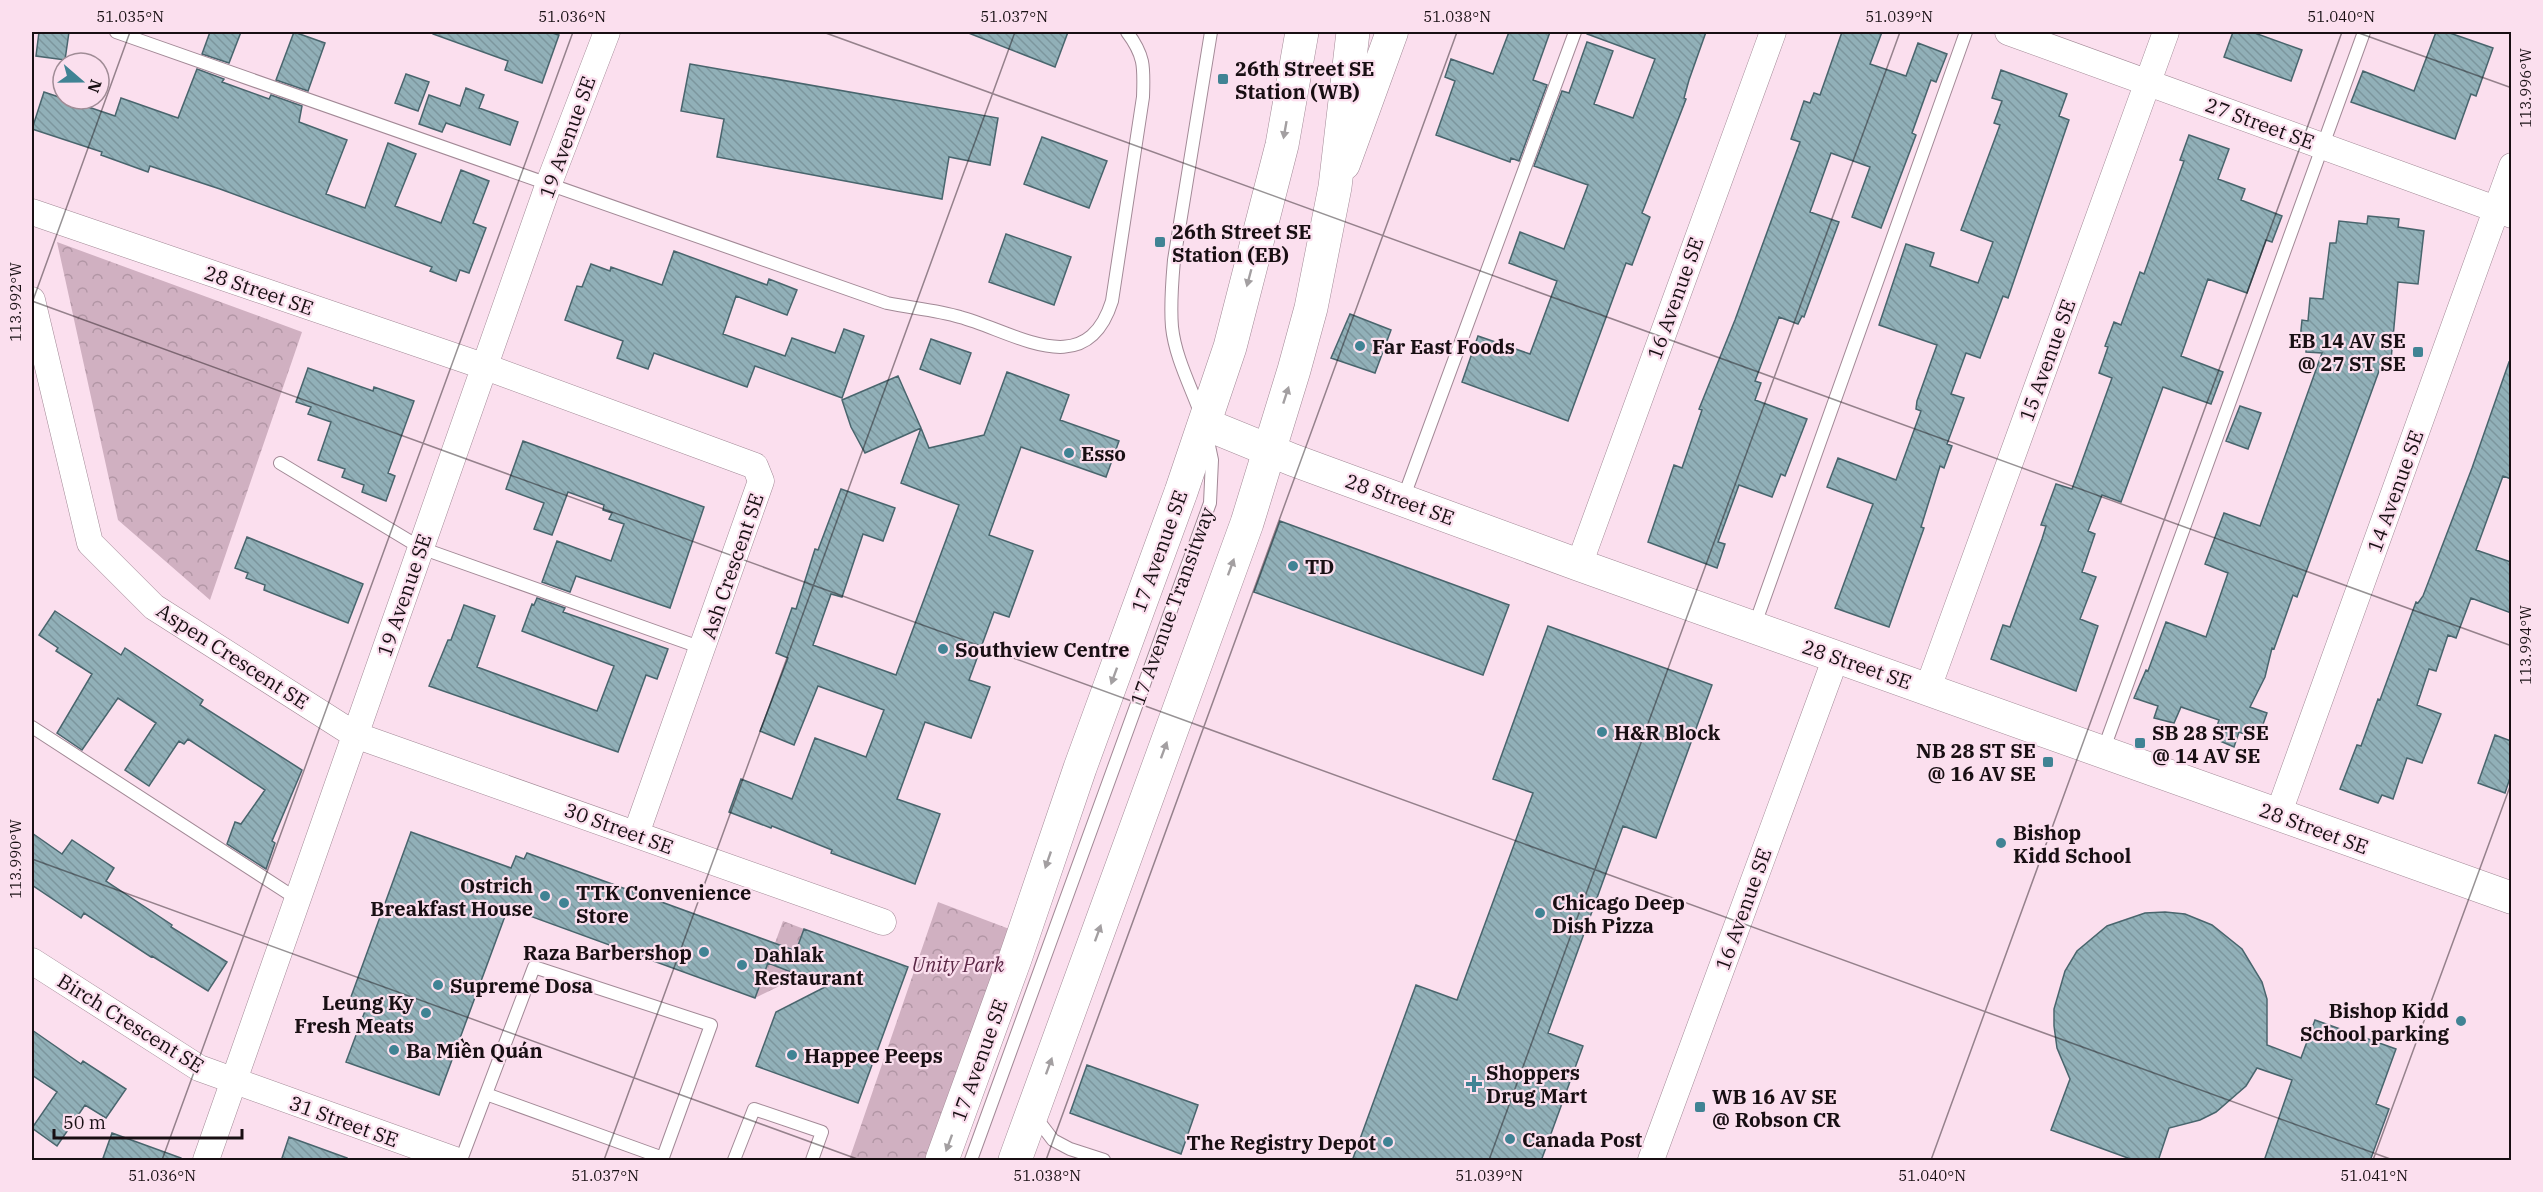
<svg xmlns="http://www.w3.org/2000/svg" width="2543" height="1192" font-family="'IBM Plex Serif',serif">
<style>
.park{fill:url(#park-crowns)}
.building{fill:url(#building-back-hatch);stroke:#49656d;stroke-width:1.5}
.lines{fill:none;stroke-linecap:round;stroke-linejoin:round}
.service-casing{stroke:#a28996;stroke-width:14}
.minor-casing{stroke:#a28996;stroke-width:27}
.tertiary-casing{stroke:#a28996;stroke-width:33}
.secondary-casing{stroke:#a28996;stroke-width:34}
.service{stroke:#fff;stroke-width:12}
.minor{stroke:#fff;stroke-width:26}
.tertiary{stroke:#fff;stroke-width:32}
.secondary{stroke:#fff;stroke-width:33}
.oneway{fill:#a39fa1}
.ticks{fill:none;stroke:#180f13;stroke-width:1.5;stroke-opacity:0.45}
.poi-dot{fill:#408394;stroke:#fbdfee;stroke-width:2}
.labels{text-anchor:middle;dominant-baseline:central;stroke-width:4.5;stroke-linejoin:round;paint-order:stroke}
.poi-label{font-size:20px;font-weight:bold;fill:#180f13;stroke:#fbdfee;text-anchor:start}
.street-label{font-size:20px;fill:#180f13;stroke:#fbdfee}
.park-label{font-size:20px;font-style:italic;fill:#5b2846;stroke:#fbdfee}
.neatline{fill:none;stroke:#180f13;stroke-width:2}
.ticks-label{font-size:15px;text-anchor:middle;fill:#180f13}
</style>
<defs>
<pattern id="park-crowns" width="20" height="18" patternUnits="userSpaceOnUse" patternTransform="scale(1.5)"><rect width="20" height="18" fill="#d0b0c1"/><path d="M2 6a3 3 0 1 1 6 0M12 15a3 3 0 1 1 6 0" fill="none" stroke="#b296a5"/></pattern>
<pattern id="building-back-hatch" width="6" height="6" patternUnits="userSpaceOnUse" patternTransform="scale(1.5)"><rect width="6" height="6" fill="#91b0b8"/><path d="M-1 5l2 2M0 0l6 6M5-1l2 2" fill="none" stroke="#7c969d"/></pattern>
</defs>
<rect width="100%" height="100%" fill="#fbdfee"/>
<path class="park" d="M 57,242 L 302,332 L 210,600 L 118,520 Z
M 938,902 L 1012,930 L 929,1160 L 849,1160 Z
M 783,921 L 804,929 L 789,971 L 800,976 L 755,998 Z"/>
<path class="building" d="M 39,32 L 69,32 L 65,60 L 36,56 Z
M 210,32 L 241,32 L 229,63 L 202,54 Z
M 294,32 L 325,43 L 308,91 L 276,80 Z
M 433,32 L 549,32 L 559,35 L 542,83 L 505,70 L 508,61 L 433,34 Z
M 966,32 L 1068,32 L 1055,67 Z
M 1509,32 L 1550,32 L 1533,80 L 1547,85 L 1519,161 L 1511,158 L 1510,162 L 1436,135 L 1455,81 L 1445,77 L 1451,59 L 1493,74 Z
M 1587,32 L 1706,32 L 1689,80 L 1684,98 L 1686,99 L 1642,213 L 1650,217 L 1632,265 L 1626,263 L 1568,421 L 1462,382 L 1478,336 L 1530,354 L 1557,281 L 1509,263 L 1520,232 L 1564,249 L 1588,185 L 1534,166 L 1562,91 L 1569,93 L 1587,42 L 1613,51 L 1594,104 L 1633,118 L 1655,59 L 1587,34 Z
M 1842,32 L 1882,32 L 1870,64 L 1906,76 L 1918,43 L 1947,54 L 1936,82 L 1931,80 L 1912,133 L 1916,135 L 1881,228 L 1852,217 L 1870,167 L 1831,153 L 1810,212 L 1839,222 L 1804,317 L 1802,316 L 1798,324 L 1779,317 L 1755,381 L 1761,383 L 1755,400 L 1807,419 L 1785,476 L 1781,474 L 1772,497 L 1739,485 L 1718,542 L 1725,544 L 1717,568 L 1648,542 L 1674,465 L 1682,468 L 1702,410 L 1699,409 L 1735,320 L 1800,142 L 1791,139 L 1804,101 L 1810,103 L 1814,93 L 1820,95 Z
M 2233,32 L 2252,32 L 2302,50 L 2291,81 L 2224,57 Z
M 2436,32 L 2447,32 L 2493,48 L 2476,96 L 2471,94 L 2455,139 L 2351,102 L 2363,71 L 2414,91 Z
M 690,64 L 998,118 L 990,165 L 949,157 L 942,199 L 717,157 L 724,119 L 681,111 Z
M 197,69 L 224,79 L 222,82 L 269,99 L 271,95 L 302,106 L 299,122 L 347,140 L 326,194 L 365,208 L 388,143 L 416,154 L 395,206 L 441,223 L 461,170 L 489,181 L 473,223 L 486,228 L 469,273 L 460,270 L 456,281 L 430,271 L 432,267 L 220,189 L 150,166 L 148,172 L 101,155 L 102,152 L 32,129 L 44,92 L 115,116 L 121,98 L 178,118 Z
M 2001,70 L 2067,94 L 2059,116 L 2069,120 L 2008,298 L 2003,296 L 1980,358 L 1966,353 L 1951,394 L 1964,398 L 1947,444 L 1952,446 L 1944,468 L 1940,466 L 1921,527 L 1924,528 L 1889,627 L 1835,608 L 1873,504 L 1827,487 L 1838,458 L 1896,480 L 1921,411 L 1916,409 L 1917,401 L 1937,345 L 1879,325 L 1906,244 L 1934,253 L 1930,266 L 1978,283 L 1993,242 L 1961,230 L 2000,125 L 1994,123 L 2002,101 L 1992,98 Z
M 406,74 L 429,82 L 418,111 L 395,103 Z
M 466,88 L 484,95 L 479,108 L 518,122 L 510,145 L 446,123 L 442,132 L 419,124 L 429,95 L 460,106 Z
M 2189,135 L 2229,149 L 2218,179 L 2245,189 L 2241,200 L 2282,216 L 2272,242 L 2266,240 L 2247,293 L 2208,279 L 2181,356 L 2223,372 L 2211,404 L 2163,387 L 2121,502 L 2102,495 L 2088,531 L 2095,534 L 2082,572 L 2096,577 L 2080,619 L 2098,626 L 2076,691 L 1991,659 L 2003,625 L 2010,627 L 2042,539 L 2046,526 L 2041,525 L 2056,484 L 2072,489 L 2112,378 L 2099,373 L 2108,347 L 2105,346 L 2114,322 L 2121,325 L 2140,272 L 2144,274 L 2184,161 L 2180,160 Z
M 1042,137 L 1107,161 L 1089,208 L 1024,184 Z
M 2368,216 L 2399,219 L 2398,227 L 2424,231 L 2418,284 L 2398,282 L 2391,360 L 2383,360 L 2297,597 L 2293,595 L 2274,649 L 2272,648 L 2265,677 L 2250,707 L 2267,713 L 2260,733 L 2247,728 L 2244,734 L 2239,732 L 2234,747 L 2213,738 L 2219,720 L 2181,707 L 2174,723 L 2154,718 L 2158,706 L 2134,698 L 2146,670 L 2148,671 L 2166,622 L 2206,637 L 2228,573 L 2205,564 L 2224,513 L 2260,526 L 2322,353 L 2306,352 L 2306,341 L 2300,340 L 2302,320 L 2308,321 L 2310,298 L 2323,299 L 2330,243 L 2336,243 L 2339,221 L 2367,224 Z
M 1006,234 L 1071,257 L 1054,305 L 989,282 Z
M 674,251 L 767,285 L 769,279 L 797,290 L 787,315 L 736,296 L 723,334 L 785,356 L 792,338 L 835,353 L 844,329 L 864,336 L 842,398 L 755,366 L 747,387 L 654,353 L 648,369 L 617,358 L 623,341 L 565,320 L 577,286 L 582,287 L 591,264 L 610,271 L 611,267 L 662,285 Z
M 1350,314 L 1391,330 L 1375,373 L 1331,358 Z
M 931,339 L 971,353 L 960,384 L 920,369 Z
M 2509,362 L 2511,363 L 2511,479 L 2503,476 L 2476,550 L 2511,562 L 2511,613 L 2471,598 L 2456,638 L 2448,635 L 2436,671 L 2429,669 L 2417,705 L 2441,714 L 2422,763 L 2407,758 L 2393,799 L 2382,795 L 2378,803 L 2340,789 L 2357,745 L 2361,746 L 2378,699 L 2380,700 L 2416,602 L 2418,603 L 2423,596 L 2472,468 Z
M 308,368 L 373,391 L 374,387 L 414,401 L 388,473 L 395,476 L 386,501 L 362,492 L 364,485 L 342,477 L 345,469 L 318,460 L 331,422 L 308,414 L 311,407 L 296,402 Z
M 1007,372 L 1069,395 L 1060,420 L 1119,441 L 1106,477 L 1021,447 L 989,535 L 1033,551 L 1009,617 L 994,612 L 969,680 L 990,687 L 971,738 L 925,722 L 897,799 L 940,814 L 915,884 L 831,853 L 832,850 L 772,826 L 771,828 L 729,812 L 741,779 L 792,799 L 815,738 L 866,757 L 884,710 L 818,686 L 794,745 L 760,731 L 788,658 L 776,653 L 792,608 L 796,609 L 815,549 L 818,550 L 841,489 L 895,508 L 883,541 L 863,534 L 842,597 L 831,594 L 813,645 L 896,675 L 959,505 L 901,483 L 921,428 L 929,448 L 984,435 Z
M 898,376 L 921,428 L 865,453 L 851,427 L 842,400 Z
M 2240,406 L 2261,413 L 2248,449 L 2226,441 Z
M 523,441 L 704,507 L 670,608 L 576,576 L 570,592 L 542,582 L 557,541 L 611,561 L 624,524 L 609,519 L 612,513 L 603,510 L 604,505 L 568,492 L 552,535 L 534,529 L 544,503 L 506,489 Z
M 1280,521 L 1509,605 L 1483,675 L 1254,592 Z
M 247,537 L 363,584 L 348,623 L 264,590 L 265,585 L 246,578 L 248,573 L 235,568 Z
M 537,598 L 565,608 L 563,612 L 668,649 L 657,679 L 646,675 L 618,752 L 429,686 L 448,640 L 451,640 L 464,605 L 495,616 L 477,667 L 597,711 L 614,666 L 522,631 L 532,604 L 534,605 Z
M 55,611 L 121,655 L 125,648 L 203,700 L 200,705 L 302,770 L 272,841 L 275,843 L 266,869 L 227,844 L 235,822 L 241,824 L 265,790 L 188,739 L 184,744 L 179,741 L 149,786 L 125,770 L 156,723 L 118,698 L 82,750 L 57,733 L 92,674 L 56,651 L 58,648 L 39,635 Z
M 1548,626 L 1712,685 L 1656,838 L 1623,826 L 1548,1033 L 1583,1046 L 1541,1161 L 1352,1161 L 1416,985 L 1457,1000 L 1533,793 L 1493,779 Z
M 2495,735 L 2511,741 L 2511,775 L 2505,793 L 2478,783 Z
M 411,832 L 511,868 L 516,856 L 524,859 L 527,853 L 796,951 L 804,929 L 908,967 L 858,1103 L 756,1066 L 776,1012 L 827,986 L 768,963 L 755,998 L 508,908 L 439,1095 L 346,1062 L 365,1011 L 348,1005 Z
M 32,833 L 62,854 L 72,840 L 114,868 L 106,881 L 172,925 L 171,927 L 227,962 L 208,991 L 152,956 L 151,957 L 84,913 L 81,918 L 32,885 Z
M 2165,912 L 2185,914 L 2212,925 L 2242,949 L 2262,982 L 2267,999 L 2267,1045 L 2301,1058 L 2315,1020 L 2396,1049 L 2376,1104 L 2389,1109 L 2370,1161 L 2264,1161 L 2292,1080 L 2257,1068 L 2246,1086 L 2216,1112 L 2200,1120 L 2169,1128 L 2158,1161 L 2136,1161 L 2051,1130 L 2070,1079 L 2057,1048 L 2054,1026 L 2054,1009 L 2065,971 L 2077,951 L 2107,926 L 2145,913 Z
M 32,1030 L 81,1064 L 83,1061 L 126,1089 L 106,1118 L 85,1105 L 57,1146 L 32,1128 L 57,1092 L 32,1075 Z
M 1087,1065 L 1198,1105 L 1181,1154 L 1070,1113 Z
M 112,1133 L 181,1158 L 181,1161 L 102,1161 Z
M 289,1137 L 347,1158 L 346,1161 L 281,1161 Z"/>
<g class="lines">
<defs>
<path id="service" d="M 116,32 L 887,303 C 911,308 937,310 960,317 C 1015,332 1086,384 1112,301 L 1143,97 C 1144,67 1145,56 1127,32
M 1200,412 C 1190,385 1175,356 1172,327 C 1170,304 1172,283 1174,260 L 1211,32
M 280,463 L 421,548 L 702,648
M 1403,499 L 1575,32
M 1754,627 L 1966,32
M 32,727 L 297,899
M 2103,751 L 2364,32
M 486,1094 L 663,1158
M 1034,1115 L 1053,1140 L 1070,1149 L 1104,1160
M 461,1160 L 534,967 L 711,1025 L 662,1160
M 734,1160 L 754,1109 L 822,1132 L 812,1160
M 971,1160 L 1210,503 L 1212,460 L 1208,441"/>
<path id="minor" d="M 2008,32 L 2512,215
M 32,212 L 486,367 L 755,466 L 761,481 L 636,834
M 32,300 L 90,543 L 154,607 L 355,735 L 883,922
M 1579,565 L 1773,32
M 1928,688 L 2166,32
M 2278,815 L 2512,166
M 32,961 L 199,1068 L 455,1160
M 206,1160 L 549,183 L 607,32
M 1651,1160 L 1836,657"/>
<path id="tertiary" d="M 1344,164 L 1392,32
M 1205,424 L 1293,460 L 1579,565 L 2512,898"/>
<path id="secondary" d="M 942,1160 L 1015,959 L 1080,768 L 1181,492 L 1230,347 L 1282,145 L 1302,32
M 1015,1160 L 1247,523 L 1294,370 L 1311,308 L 1335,187 L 1353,32"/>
</defs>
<use href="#service" class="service-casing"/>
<use href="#minor" class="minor-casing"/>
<use href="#tertiary" class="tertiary-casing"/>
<use href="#secondary" class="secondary-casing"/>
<use href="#service" class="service"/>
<use href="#minor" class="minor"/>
<use href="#tertiary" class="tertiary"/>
<use href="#secondary" class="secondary"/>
</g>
<defs><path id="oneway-solid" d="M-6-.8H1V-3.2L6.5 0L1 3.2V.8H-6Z" transform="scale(1.5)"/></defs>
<g class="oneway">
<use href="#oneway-solid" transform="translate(1285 130) rotate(100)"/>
<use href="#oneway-solid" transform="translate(1249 278) rotate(105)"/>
<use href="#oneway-solid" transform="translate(1286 395) rotate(-72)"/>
<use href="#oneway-solid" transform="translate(1231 567) rotate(-70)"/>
<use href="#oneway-solid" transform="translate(1114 676) rotate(110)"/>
<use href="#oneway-solid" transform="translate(1164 750) rotate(-70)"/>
<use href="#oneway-solid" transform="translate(1048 860) rotate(109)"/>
<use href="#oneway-solid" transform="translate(1098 933) rotate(-70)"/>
<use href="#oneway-solid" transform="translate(1049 1066) rotate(-70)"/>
<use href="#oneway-solid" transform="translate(949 1143) rotate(110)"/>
</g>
<path class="ticks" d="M 823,32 L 2512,646M 2356,32 L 2512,88M 32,301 L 2393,1160M 32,303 L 130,32M 32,859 L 860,1160M 162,1160 L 573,32M 604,1160 L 1015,32M 1046,1160 L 1457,32M 1489,1160 L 1900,32M 1931,1160 L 2342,32M 2373,1160 L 2512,781"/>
<g class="poi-dot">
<rect x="1217" y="73" width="12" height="12" rx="3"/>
<rect x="1154" y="236" width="12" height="12" rx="3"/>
<circle cx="1360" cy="346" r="6"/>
<rect x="2412" y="346" width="12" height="12" rx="3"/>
<circle cx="1069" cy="453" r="6"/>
<circle cx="1293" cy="566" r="6"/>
<circle cx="943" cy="649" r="6"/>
<circle cx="1602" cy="732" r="6"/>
<rect x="2134" y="737" width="12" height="12" rx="3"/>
<rect x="2042" y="756" width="12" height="12" rx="3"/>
<circle cx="2001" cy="843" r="6"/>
<circle cx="545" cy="896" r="6"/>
<circle cx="564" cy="903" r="6"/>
<circle cx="1540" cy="913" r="6"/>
<circle cx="704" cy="952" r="6"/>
<circle cx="742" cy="965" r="6"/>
<circle cx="438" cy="985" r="6"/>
<circle cx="426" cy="1013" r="6"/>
<circle cx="2461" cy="1021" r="6"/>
<circle cx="394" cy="1050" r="6"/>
<circle cx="792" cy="1055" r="6"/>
<path d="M1471 1075h6v6h6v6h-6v6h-6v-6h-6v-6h6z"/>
<rect x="1694" y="1101" width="12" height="12" rx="3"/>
<circle cx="1510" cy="1139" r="6"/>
<circle cx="1388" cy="1142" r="6"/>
</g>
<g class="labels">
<g class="poi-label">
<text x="1235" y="68">26th Street SE<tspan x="1235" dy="23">Station (WB)</tspan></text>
<text x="1172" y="231">26th Street SE<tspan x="1172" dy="23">Station (EB)</tspan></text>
<text x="2406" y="340" text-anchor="end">EB 14 AV SE<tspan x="2406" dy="23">@ 27 ST SE</tspan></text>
<text x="1372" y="346">Far East Foods</text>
<text x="1081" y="453">Esso</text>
<text x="1305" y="566">TD</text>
<text x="955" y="649">Southview Centre</text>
<text x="1614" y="732">H&amp;R Block</text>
<text x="2152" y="732">SB 28 ST SE<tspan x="2152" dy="23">@ 14 AV SE</tspan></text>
<text x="2036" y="750" text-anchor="end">NB 28 ST SE<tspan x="2036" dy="23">@ 16 AV SE</tspan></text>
<text x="2013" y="832">Bishop<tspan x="2013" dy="23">Kidd School</tspan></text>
<text x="533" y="885" text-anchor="end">Ostrich<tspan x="533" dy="23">Breakfast House</tspan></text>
<text x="576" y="892">TTK Convenience<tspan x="576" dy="23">Store</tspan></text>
<text x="1552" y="902">Chicago Deep<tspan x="1552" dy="23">Dish Pizza</tspan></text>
<text x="692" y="952" text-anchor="end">Raza Barbershop</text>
<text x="754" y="954">Dahlak<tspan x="754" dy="23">Restaurant</tspan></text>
<text x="450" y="985">Supreme Dosa</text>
<text x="414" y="1002" text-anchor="end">Leung Ky<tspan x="414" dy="23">Fresh Meats</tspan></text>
<text x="2449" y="1010" text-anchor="end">Bishop Kidd<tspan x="2449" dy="23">School parking</tspan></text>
<text x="406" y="1050">Ba Miền Quán</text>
<text x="804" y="1055">Happee Peeps</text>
<text x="1486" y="1072">Shoppers<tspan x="1486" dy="23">Drug Mart</tspan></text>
<text x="1712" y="1096">WB 16 AV SE<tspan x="1712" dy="23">@ Robson CR</tspan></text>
<text x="1522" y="1139">Canada Post</text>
<text x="1376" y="1142" text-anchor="end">The Registry Depot</text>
</g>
<g class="street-label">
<text transform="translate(2260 123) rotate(20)">27 Street SE</text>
<text transform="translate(567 137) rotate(-70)">19 Avenue SE</text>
<text transform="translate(259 290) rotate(19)">28 Street SE</text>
<text transform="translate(1675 298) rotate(-70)">16 Avenue SE</text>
<text transform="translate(2047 360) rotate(-70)">15 Avenue SE</text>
<text transform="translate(2395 491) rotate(-70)">14 Avenue SE</text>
<text transform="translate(1400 499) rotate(20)">28 Street SE</text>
<text transform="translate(1159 551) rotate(-70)">17 Avenue SE</text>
<text transform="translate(732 566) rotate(-71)">Ash Crescent SE</text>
<text transform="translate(404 595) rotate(-71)">19 Avenue SE</text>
<text transform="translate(1172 606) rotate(-70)">17 Avenue Transitway</text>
<text transform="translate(233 656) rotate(33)">Aspen Crescent SE</text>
<text transform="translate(1857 664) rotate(19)">28 Street SE</text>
<text transform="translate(619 828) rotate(20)">30 Street SE</text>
<text transform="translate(2314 828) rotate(20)">28 Street SE</text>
<text transform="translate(1743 909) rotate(-70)">16 Avenue SE</text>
<text transform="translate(131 1023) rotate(32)">Birch Crescent SE</text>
<text transform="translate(979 1060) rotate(-70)">17 Avenue SE</text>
<text transform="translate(344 1121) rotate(20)">31 Street SE</text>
</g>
<g class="park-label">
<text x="958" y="964">Unity Park</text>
</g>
</g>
<rect width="2543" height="1192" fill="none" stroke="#fbdfee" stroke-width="66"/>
<g transform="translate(81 81) rotate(110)"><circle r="28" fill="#fbdfee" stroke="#a08c96" stroke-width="1.5"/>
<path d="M0-4.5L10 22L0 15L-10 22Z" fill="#408394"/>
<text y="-9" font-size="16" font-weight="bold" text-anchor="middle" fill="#180f13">N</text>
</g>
<path d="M54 1129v9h188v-9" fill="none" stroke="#180f13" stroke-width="3"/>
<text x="63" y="1129" font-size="18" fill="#180f13" stroke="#fbdfee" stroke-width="4.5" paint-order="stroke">50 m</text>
<rect x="33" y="33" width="2477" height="1126" class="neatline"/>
<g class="ticks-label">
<text x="130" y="22">51.035°N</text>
<text x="572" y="22">51.036°N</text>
<text x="1014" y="22">51.037°N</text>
<text x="1457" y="22">51.038°N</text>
<text x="1899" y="22">51.039°N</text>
<text x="2341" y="22">51.040°N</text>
<text transform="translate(2526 88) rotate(-90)" y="5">113.996°W</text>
<text transform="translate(16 302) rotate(-90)" y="5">113.992°W</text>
<text transform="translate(2526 645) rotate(-90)" y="5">113.994°W</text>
<text transform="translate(16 859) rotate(-90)" y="5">113.990°W</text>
<text x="162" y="1181">51.036°N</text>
<text x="605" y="1181">51.037°N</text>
<text x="1047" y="1181">51.038°N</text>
<text x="1489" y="1181">51.039°N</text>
<text x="1932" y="1181">51.040°N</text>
<text x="2374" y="1181">51.041°N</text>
</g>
</svg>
